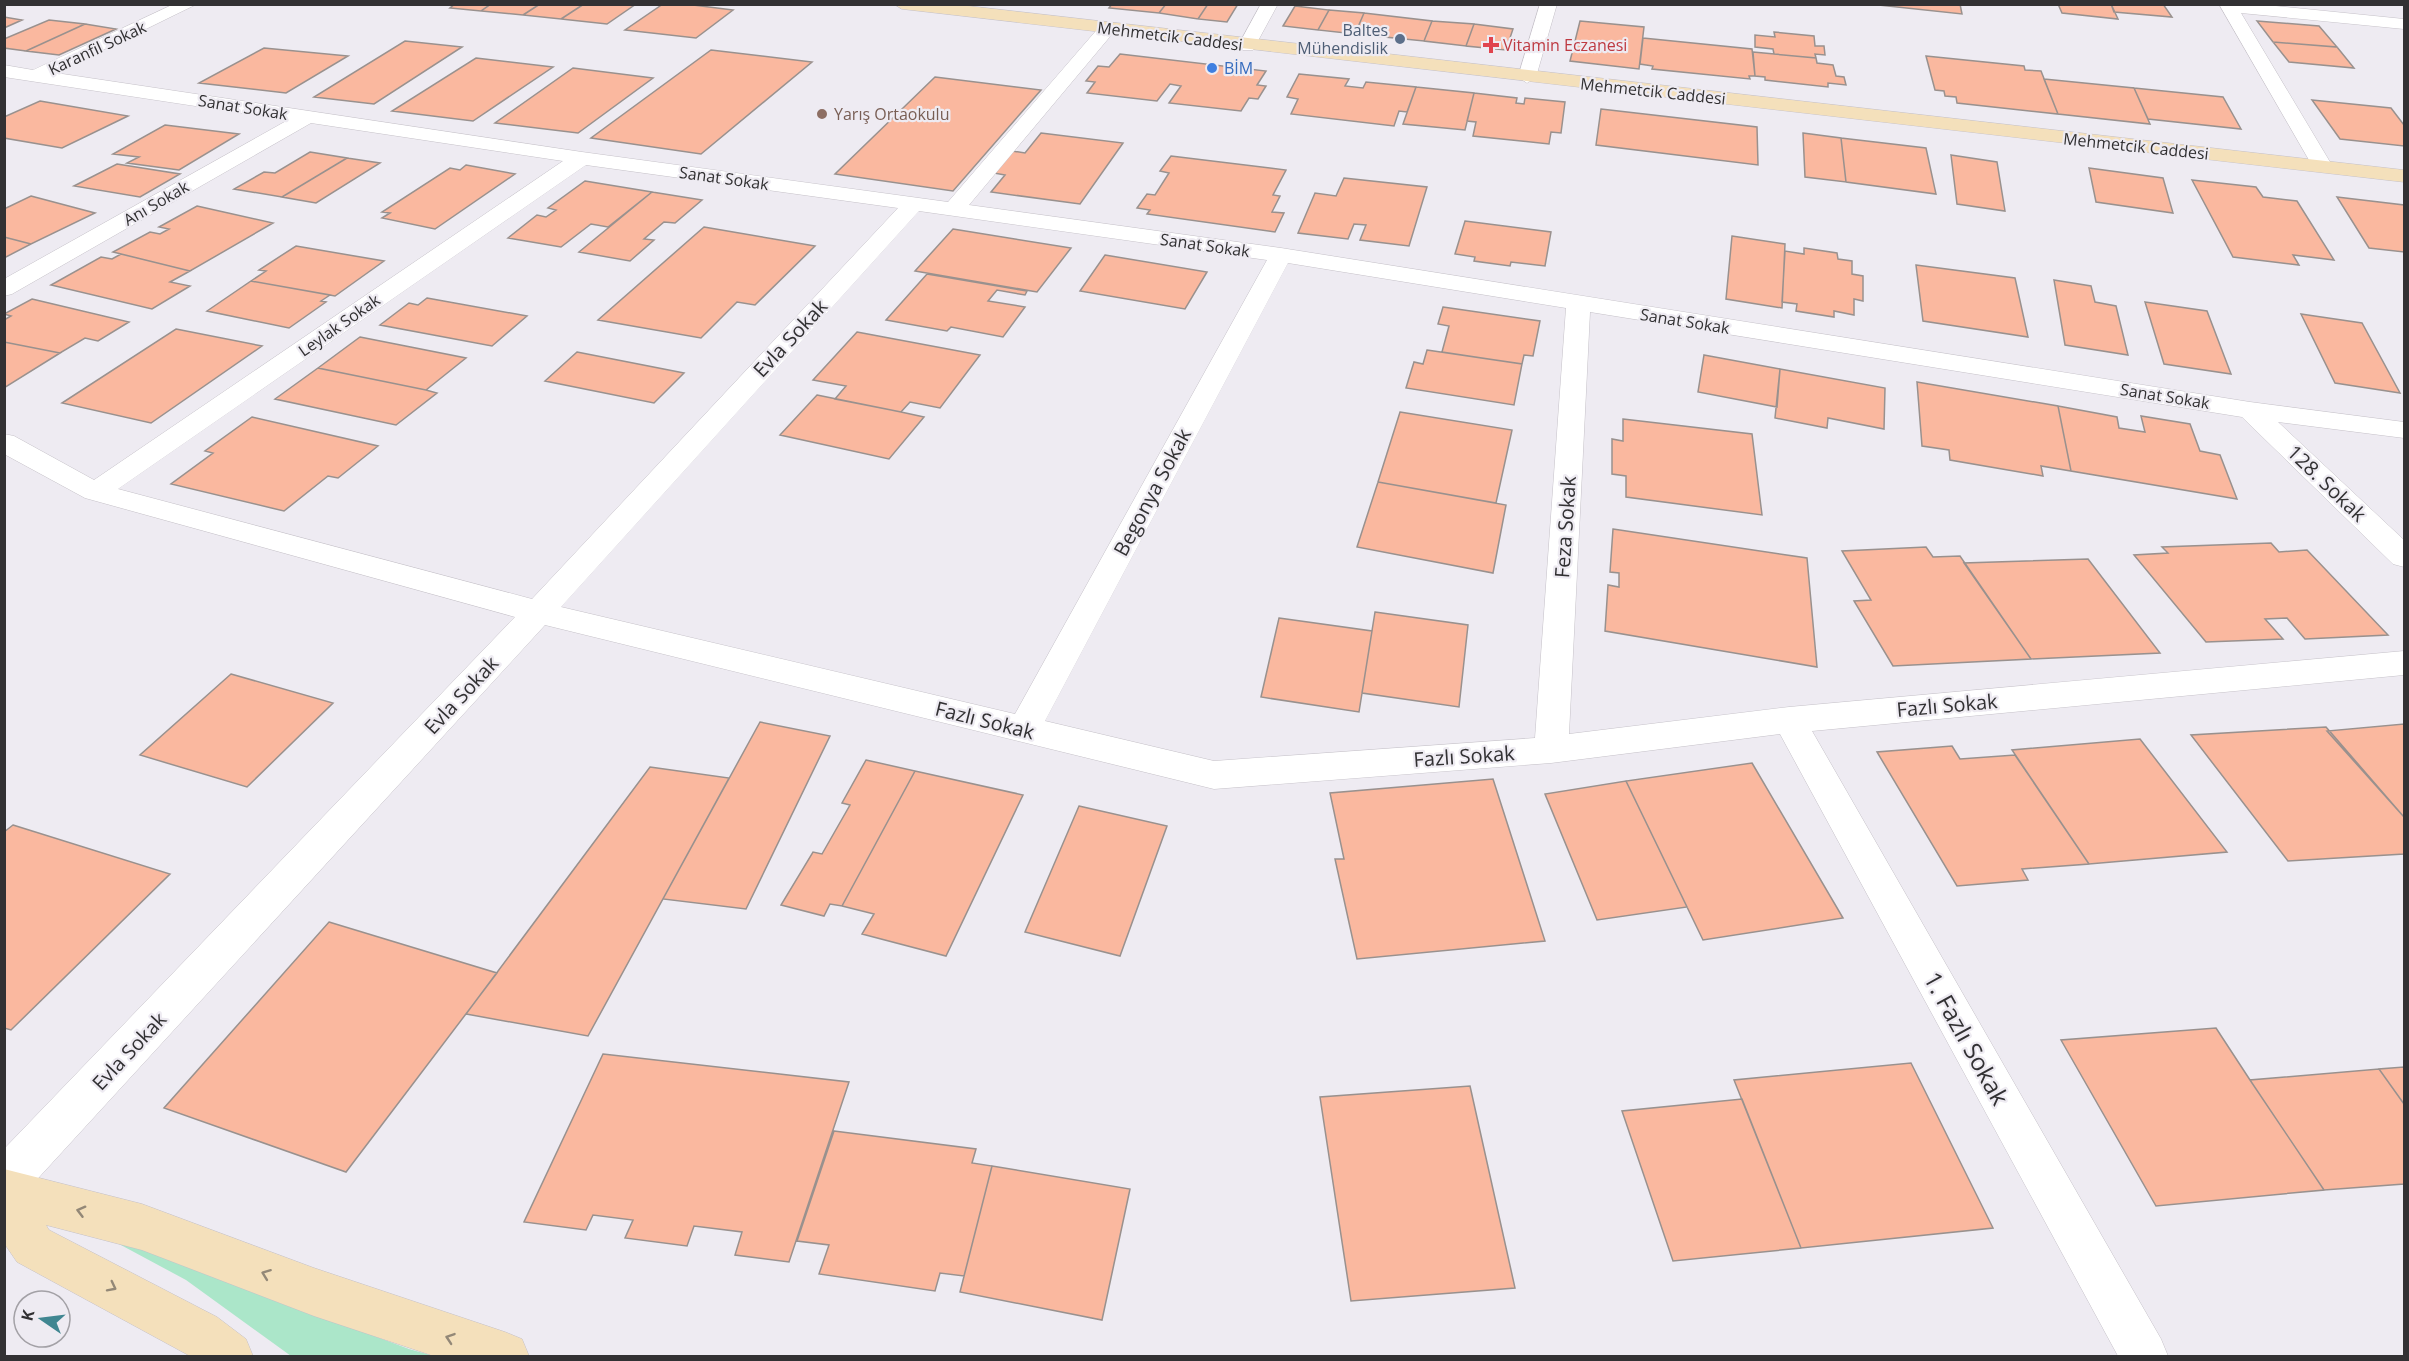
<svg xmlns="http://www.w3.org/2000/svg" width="2409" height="1361" font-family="'Open Sans',sans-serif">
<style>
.green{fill:#abe6c9}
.building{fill:#fab89f;stroke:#99918e;stroke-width:1.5}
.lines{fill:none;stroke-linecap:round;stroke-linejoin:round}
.minor-casing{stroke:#c5c1c8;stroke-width:1}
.secondary-casing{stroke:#c5c1c8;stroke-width:1}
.minor{fill:#fff;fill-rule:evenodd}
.secondary{fill:#f4e0bb;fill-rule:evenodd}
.oneway{stroke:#938877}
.service-dot{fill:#5c6f8a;stroke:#eeebf2;stroke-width:2}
.health-dot{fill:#e0444e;stroke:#eeebf2;stroke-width:2}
.shop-dot{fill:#3f7fe0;stroke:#eeebf2;stroke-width:2}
.education-dot{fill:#8d6e63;stroke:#eeebf2;stroke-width:2}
.labels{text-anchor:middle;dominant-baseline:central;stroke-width:4.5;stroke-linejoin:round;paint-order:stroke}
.far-service-label{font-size:16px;fill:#4e5e75;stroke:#eeebf2;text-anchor:end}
.far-street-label{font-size:16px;fill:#323133;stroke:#eeebf2}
.far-health-label{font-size:16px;fill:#be3a42;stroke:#eeebf2;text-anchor:start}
.far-shop-label{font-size:16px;fill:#366cbe;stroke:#eeebf2;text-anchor:start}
.far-education-label{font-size:16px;fill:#785e54;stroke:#eeebf2;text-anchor:start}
.street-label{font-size:20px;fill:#323133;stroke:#eeebf2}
.near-street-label{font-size:24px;fill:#323133;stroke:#eeebf2}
</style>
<rect width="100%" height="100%" fill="#eeebf2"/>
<path class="green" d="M 93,1230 L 409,1349 L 434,1356 L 291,1356 L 186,1280 Z"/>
<path class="building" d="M 455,4 L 491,4 L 481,11 L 450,8 Z
M 491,4 L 540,4 L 523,15 L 481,11 Z
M 540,4 L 584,4 L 561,19 L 523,15 Z
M 584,4 L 636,4 L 607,24 L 561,19 Z
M 663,4 L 685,4 L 733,10 L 696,38 L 625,30 Z
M 1112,4 L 1166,4 L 1159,13 L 1109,8 Z
M 1166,4 L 1208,4 L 1198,19 L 1159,13 Z
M 1208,4 L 1238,4 L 1227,22 L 1198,19 Z
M 1869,4 L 1960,4 L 1962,14 Z
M 2058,4 L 2111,4 L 2118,19 L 2062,13 Z
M 2111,4 L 2163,4 L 2172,17 L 2114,12 Z
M 1295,6 L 1329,10 L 1318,30 L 1283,26 Z
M 1329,10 L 1364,13 L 1355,34 L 1318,30 Z
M 1364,13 L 1432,21 L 1424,41 L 1355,34 Z
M 4,17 L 22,20 L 4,28 Z
M 49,20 L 85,24 L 26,51 L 4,48 L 4,39 Z
M 1432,21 L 1474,24 L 1466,46 L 1424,41 Z
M 1580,21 L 1644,27 L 1639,69 L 1570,61 Z
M 2257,21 L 2319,26 L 2337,47 L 2273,42 Z
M 85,24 L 116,29 L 59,55 L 26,51 Z
M 1474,24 L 1513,29 L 1506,50 L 1466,46 Z
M 1774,32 L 1814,36 L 1815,46 L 1824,46 L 1825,55 L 1815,54 L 1816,58 L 1774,54 L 1773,49 L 1755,47 L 1755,35 L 1775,37 Z
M 1643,38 L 1752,49 L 1755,76 L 1749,76 L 1750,79 L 1652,69 L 1653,66 L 1640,64 Z
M 405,41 L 462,47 L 374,104 L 314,97 Z
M 2273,42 L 2337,47 L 2354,68 L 2289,62 Z
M 264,48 L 348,56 L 286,93 L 199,83 Z
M 711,50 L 812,62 L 701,154 L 591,138 Z
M 1753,52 L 1816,58 L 1817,63 L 1833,65 L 1836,76 L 1844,77 L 1846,85 L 1828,83 L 1828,87 L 1765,80 L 1765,77 L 1755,76 Z
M 1120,54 L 1266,71 L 1257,85 L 1266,86 L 1258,99 L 1249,98 L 1241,111 L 1169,103 L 1181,86 L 1170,84 L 1157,101 L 1087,93 L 1095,82 L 1086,81 L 1098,66 L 1109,67 Z
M 1926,56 L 2024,66 L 2025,70 L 2041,71 L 2058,114 L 1957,103 L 1956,97 L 1945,96 L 1944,91 L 1935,90 Z
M 476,58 L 553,67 L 473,121 L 392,111 Z
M 573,68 L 653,78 L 578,133 L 495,123 Z
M 1299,74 L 1349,79 L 1345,86 L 1363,88 L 1366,82 L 1416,87 L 1407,112 L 1399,111 L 1394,126 L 1291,114 L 1298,99 L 1287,97 Z
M 935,77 L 1041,90 L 953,191 L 835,174 Z
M 2044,79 L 2134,88 L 2150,124 L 2058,114 Z
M 1416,87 L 1474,93 L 1465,130 L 1403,124 Z
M 2134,88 L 2223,97 L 2241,129 L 2148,119 Z
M 1474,93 L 1517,98 L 1516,103 L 1524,104 L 1525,98 L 1565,102 L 1561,133 L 1551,132 L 1549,144 L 1473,136 L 1476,122 L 1467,121 Z
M 2312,100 L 2391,108 L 2404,125 L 2404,146 L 2340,139 Z
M 40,101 L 128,116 L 62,148 L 4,138 L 4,117 Z
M 1601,109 L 1757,127 L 1758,165 L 1596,145 Z
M 165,125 L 239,134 L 179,170 L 127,163 L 139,157 L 113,154 Z
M 1041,133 L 1123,143 L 1080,204 L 991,192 L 1005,175 L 994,173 L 1012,151 L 1025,153 Z
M 1803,133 L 1841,138 L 1846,182 L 1805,177 Z
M 1841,138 L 1926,148 L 1936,194 L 1846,182 Z
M 310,152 L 347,158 L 282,197 L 234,189 L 264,172 L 275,173 Z
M 1951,155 L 1997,162 L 2005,211 L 1957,204 Z
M 1171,156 L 1286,170 L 1273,195 L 1280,196 L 1272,212 L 1284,213 L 1275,232 L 1147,214 L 1150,210 L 1137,208 L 1147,194 L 1155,195 L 1169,173 L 1160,171 Z
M 347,158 L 380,163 L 316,203 L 282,197 Z
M 117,164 L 180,174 L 140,197 L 74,186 Z
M 466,165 L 515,174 L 435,229 L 382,218 L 390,213 L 382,212 L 450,168 L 460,170 Z
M 2089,168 L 2163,178 L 2173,213 L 2096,202 Z
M 1344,178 L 1427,187 L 1409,246 L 1360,240 L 1366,225 L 1354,224 L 1348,239 L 1298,233 L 1315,193 L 1336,196 Z
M 2192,180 L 2256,187 L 2263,197 L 2297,201 L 2334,260 L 2293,255 L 2299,265 L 2233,257 Z
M 585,181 L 652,192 L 608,227 L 591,224 L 561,247 L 508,238 L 537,215 L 546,217 L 556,210 L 548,208 Z
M 652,192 L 702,200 L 675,223 L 664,222 L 644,239 L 654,240 L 630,261 L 579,252 Z
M 31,196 L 95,213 L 31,244 L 4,237 L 4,209 Z
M 2337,197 L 2404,205 L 2404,252 L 2369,248 Z
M 197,206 L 273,223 L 190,271 L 113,252 L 150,232 L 160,234 L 169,229 L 159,227 Z
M 1465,221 L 1551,232 L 1545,266 L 1511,262 L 1510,266 L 1474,261 L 1475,257 L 1455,254 Z
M 704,227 L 815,246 L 755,305 L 737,302 L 701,338 L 598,320 Z
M 953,229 L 1071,248 L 1037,292 L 915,271 Z
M 1732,236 L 1785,244 L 1782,308 L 1726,299 Z
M 4,237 L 31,244 L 4,258 Z
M 296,246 L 384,261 L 335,296 L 251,281 L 266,271 L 259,270 Z
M 1804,248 L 1837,253 L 1838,259 L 1852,261 L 1852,274 L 1863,276 L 1863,301 L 1854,299 L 1854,315 L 1834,311 L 1834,317 L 1796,311 L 1797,304 L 1782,302 L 1785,251 L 1804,254 Z
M 121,254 L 190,271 L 170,282 L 190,286 L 152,309 L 51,285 L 101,257 L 112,259 Z
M 1105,255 L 1207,272 L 1185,309 L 1080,291 Z
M 1916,265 L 2015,278 L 2028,337 L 1923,321 Z
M 927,274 L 1027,291 L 1025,295 L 997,290 L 988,301 L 1025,307 L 1003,337 L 951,327 L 947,331 L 886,320 Z
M 2054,280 L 2091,286 L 2095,302 L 2116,306 L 2128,355 L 2065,345 Z
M 251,281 L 330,295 L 321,301 L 326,302 L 289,328 L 207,311 Z
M 427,298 L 527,316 L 492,346 L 380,325 L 409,303 L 418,305 Z
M 32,299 L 129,322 L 98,341 L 85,338 L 60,353 L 4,342 L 4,320 L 11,316 L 4,314 Z
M 2145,302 L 2207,311 L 2231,374 L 2164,364 Z
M 1443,307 L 1540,321 L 1533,356 L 1524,355 L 1522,364 L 1442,352 L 1449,326 L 1438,324 Z
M 2301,314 L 2362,323 L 2400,393 L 2335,383 Z
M 176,329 L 262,346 L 151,423 L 62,403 Z
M 857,332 L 980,355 L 940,408 L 910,402 L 901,412 L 835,399 L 846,386 L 813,380 Z
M 360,337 L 466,358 L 426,390 L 318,368 Z
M 4,342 L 60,353 L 4,388 Z
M 1427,350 L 1522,364 L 1514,405 L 1406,388 L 1414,362 L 1423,364 Z
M 577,352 L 684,373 L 654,403 L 545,381 Z
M 1704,355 L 1780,369 L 1777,407 L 1698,392 Z
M 318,368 L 426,390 L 437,393 L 396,425 L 275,399 Z
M 1780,369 L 1885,388 L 1884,429 L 1828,418 L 1827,428 L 1775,418 Z
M 1917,382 L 2058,406 L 2071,471 L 2041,466 L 2043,476 L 1950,460 L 1949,450 L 1922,446 Z
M 817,395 L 901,412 L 924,417 L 889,459 L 780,435 Z
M 2058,406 L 2117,417 L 2119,428 L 2145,432 L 2141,416 L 2190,424 L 2200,451 L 2220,455 L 2237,499 L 2071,471 Z
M 1400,412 L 1512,430 L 1496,503 L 1378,482 Z
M 252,417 L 378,446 L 338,478 L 328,476 L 284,511 L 171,484 L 213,453 L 205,451 Z
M 1623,419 L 1752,434 L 1762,515 L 1626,497 L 1626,476 L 1612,474 L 1612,439 L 1623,441 Z
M 1378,482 L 1506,505 L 1493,573 L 1357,547 Z
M 1613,529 L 1807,558 L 1817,667 L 1605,631 L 1608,585 L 1619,587 L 1619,573 L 1610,572 Z
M 2271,543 L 2279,552 L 2307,550 L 2388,635 L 2305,639 L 2287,618 L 2265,619 L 2283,639 L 2206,642 L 2134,555 L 2168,553 L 2162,547 Z
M 1926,547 L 1933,557 L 1960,556 L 2031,659 L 1893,666 L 1854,601 L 1871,600 L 1842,551 Z
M 2088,559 L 2160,653 L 2031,659 L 1964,563 Z
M 1375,612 L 1468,625 L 1459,707 L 1362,693 Z
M 1279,618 L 1372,631 L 1359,712 L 1261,697 Z
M 231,674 L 333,703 L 247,787 L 140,755 Z
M 760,722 L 830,736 L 746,909 L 663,899 Z
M 2404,724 L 2404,817 L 2327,731 Z
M 2326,727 L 2404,817 L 2404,854 L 2288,861 L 2191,735 Z
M 2140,739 L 2227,852 L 2089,864 L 2012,750 Z
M 1952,746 L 1960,759 L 2015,755 L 2089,864 L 2022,869 L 2028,880 L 1957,886 L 1877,752 Z
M 866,760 L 915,771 L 842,906 L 830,904 L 824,916 L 781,905 L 813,852 L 822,854 L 850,805 L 842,803 Z
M 1752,763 L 1843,918 L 1703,940 L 1626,781 Z
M 650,767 L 729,778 L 588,1036 L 466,1014 Z
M 915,771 L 1023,795 L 946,956 L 862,934 L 874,914 L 842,906 Z
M 1493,779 L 1545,941 L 1357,959 L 1335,859 L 1344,859 L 1330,793 Z
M 1626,781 L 1687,907 L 1597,920 L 1545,794 Z
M 1079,806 L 1167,826 L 1120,956 L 1025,932 Z
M 13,825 L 170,874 L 11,1030 L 4,1028 L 4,832 Z
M 329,922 L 497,973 L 346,1172 L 164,1108 Z
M 2216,1028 L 2250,1080 L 2324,1190 L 2156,1206 L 2061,1040 Z
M 603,1054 L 849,1082 L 789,1262 L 735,1255 L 742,1232 L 694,1226 L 687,1246 L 625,1238 L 633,1220 L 593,1215 L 586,1230 L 524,1222 Z
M 1911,1063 L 1993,1228 L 1801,1248 L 1734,1080 Z
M 2404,1067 L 2404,1104 L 2379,1069 Z
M 2379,1069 L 2404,1104 L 2404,1184 L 2324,1190 L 2250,1080 Z
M 1470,1086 L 1515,1288 L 1351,1301 L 1320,1097 Z
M 1742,1099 L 1801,1248 L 1673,1261 L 1622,1111 Z
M 834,1131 L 976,1149 L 972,1163 L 992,1166 L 964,1276 L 940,1273 L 935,1291 L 819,1274 L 829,1245 L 797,1241 Z
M 992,1166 L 1130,1189 L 1102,1320 L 960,1292 Z"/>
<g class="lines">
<defs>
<path id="minor" d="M 174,4 L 197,4 L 56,73 L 582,152 L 948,202 L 1101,25 L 1107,24 L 1116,29 L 1113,33 L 969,205 L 1281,248 L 2250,402 L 2404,422 L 2404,438 L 2278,422 L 2404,540 L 2404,567 L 2393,564 L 2242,417 L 1590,312 L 1569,734 L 1789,707 L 2404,651 L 2404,675 L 1812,731 L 2161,1339 L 2168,1356 L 2118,1356 L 1780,734 L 1551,763 L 1214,789 L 545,625 L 20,1198 L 4,1204 L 4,1149 L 515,617 L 85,498 L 4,454 L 4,434 L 14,436 L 94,480 L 563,161 L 311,123 L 12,294 L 4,296 L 4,279 L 288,120 L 4,77 L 4,65 L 33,70 ZM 586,165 L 898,208 L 532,599 L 118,489 ZM 919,211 L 1267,260 L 1015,714 L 561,607 ZM 1288,263 L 1566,308 L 1535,738 L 1214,761 L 1045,721 Z
M 1261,4 L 1278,4 L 1253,50 L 1241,50 L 1238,46 Z
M 1540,4 L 1557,4 L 1536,77 L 1527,83 L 1518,77 Z
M 2219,4 L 2256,4 L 2404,19 L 2404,29 L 2241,13 L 2333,167 L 2330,171 L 2316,171 L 2313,167 Z"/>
<path id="secondary" d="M 894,4 L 951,4 L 2404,170 L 2404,182 L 902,9 Z
M 4,1169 L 142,1204 L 314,1268 L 505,1332 L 522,1339 L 529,1356 L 434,1356 L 314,1316 L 142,1250 L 46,1225 L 49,1230 L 217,1317 L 246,1339 L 253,1356 L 190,1356 L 17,1262 L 4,1243 Z"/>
</defs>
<use href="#minor" class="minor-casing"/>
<use href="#secondary" class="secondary-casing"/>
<use href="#minor" class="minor"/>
<use href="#secondary" class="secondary"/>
</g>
<defs><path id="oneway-chevron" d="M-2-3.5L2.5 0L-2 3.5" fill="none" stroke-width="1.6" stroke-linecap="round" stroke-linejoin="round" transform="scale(1.5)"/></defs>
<g class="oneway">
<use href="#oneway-chevron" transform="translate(81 1211) rotate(-165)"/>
<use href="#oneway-chevron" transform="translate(266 1274) rotate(-159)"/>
<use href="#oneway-chevron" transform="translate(112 1287) rotate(27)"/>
<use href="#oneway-chevron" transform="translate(450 1338) rotate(-161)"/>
</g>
<circle class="service-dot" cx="1400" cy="39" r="6"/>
<path class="health-dot" d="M1488 36h6v6h6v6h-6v6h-6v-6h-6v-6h6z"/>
<circle class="shop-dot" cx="1212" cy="68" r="6"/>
<circle class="education-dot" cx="822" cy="114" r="6"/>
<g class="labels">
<g class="far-service-label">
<text x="1388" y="30">Baltes<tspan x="1388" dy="18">Mühendislik</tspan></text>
</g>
<g class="far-street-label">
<text transform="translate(1170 36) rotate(7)">Mehmetcik Caddesi</text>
<text transform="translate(97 48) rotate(-25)">Karanfil Sokak</text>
<text transform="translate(1653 91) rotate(6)">Mehmetcik Caddesi</text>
<text transform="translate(243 107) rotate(9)">Sanat Sokak</text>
<text transform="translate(2136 146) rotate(6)">Mehmetcik Caddesi</text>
<text transform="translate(724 178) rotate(8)">Sanat Sokak</text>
<text transform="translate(156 203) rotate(-30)">Anı Sokak</text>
<text transform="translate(1205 245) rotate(8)">Sanat Sokak</text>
<text transform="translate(1685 321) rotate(9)">Sanat Sokak</text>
<text transform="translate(339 325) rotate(-35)">Leylak Sokak</text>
<text transform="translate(2165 396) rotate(9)">Sanat Sokak</text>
</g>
<g class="far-health-label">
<text x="1503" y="45">Vitamin Eczanesi</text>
</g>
<g class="far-shop-label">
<text x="1224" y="68">BİM</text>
</g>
<g class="far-education-label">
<text x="834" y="114">Yarış Ortaokulu</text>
</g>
<g class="street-label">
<text transform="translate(790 338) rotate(-47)">Evla Sokak</text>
<text transform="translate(2327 483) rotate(44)">128. Sokak</text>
<text transform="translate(1152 492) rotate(-62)">Begonya Sokak</text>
<text transform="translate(1565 527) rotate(-86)">Feza Sokak</text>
<text transform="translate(461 695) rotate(-47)">Evla Sokak</text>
<text transform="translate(1947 705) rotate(-5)">Fazlı Sokak</text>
<text transform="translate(985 720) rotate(14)">Fazlı Sokak</text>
<text transform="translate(1464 756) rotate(-4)">Fazlı Sokak</text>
<text transform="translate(129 1051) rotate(-47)">Evla Sokak</text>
</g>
<g class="near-street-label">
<text transform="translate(1967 1038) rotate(61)">1. Fazlı Sokak</text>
</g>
</g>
<rect width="2409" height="1361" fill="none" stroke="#323133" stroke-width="12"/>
<g transform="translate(42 1319) rotate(284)"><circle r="28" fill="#eeebf2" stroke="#a3a1a6" stroke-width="1.5"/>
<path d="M0-4.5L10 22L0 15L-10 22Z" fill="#408691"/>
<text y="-9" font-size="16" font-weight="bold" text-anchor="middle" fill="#323133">K</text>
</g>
</svg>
